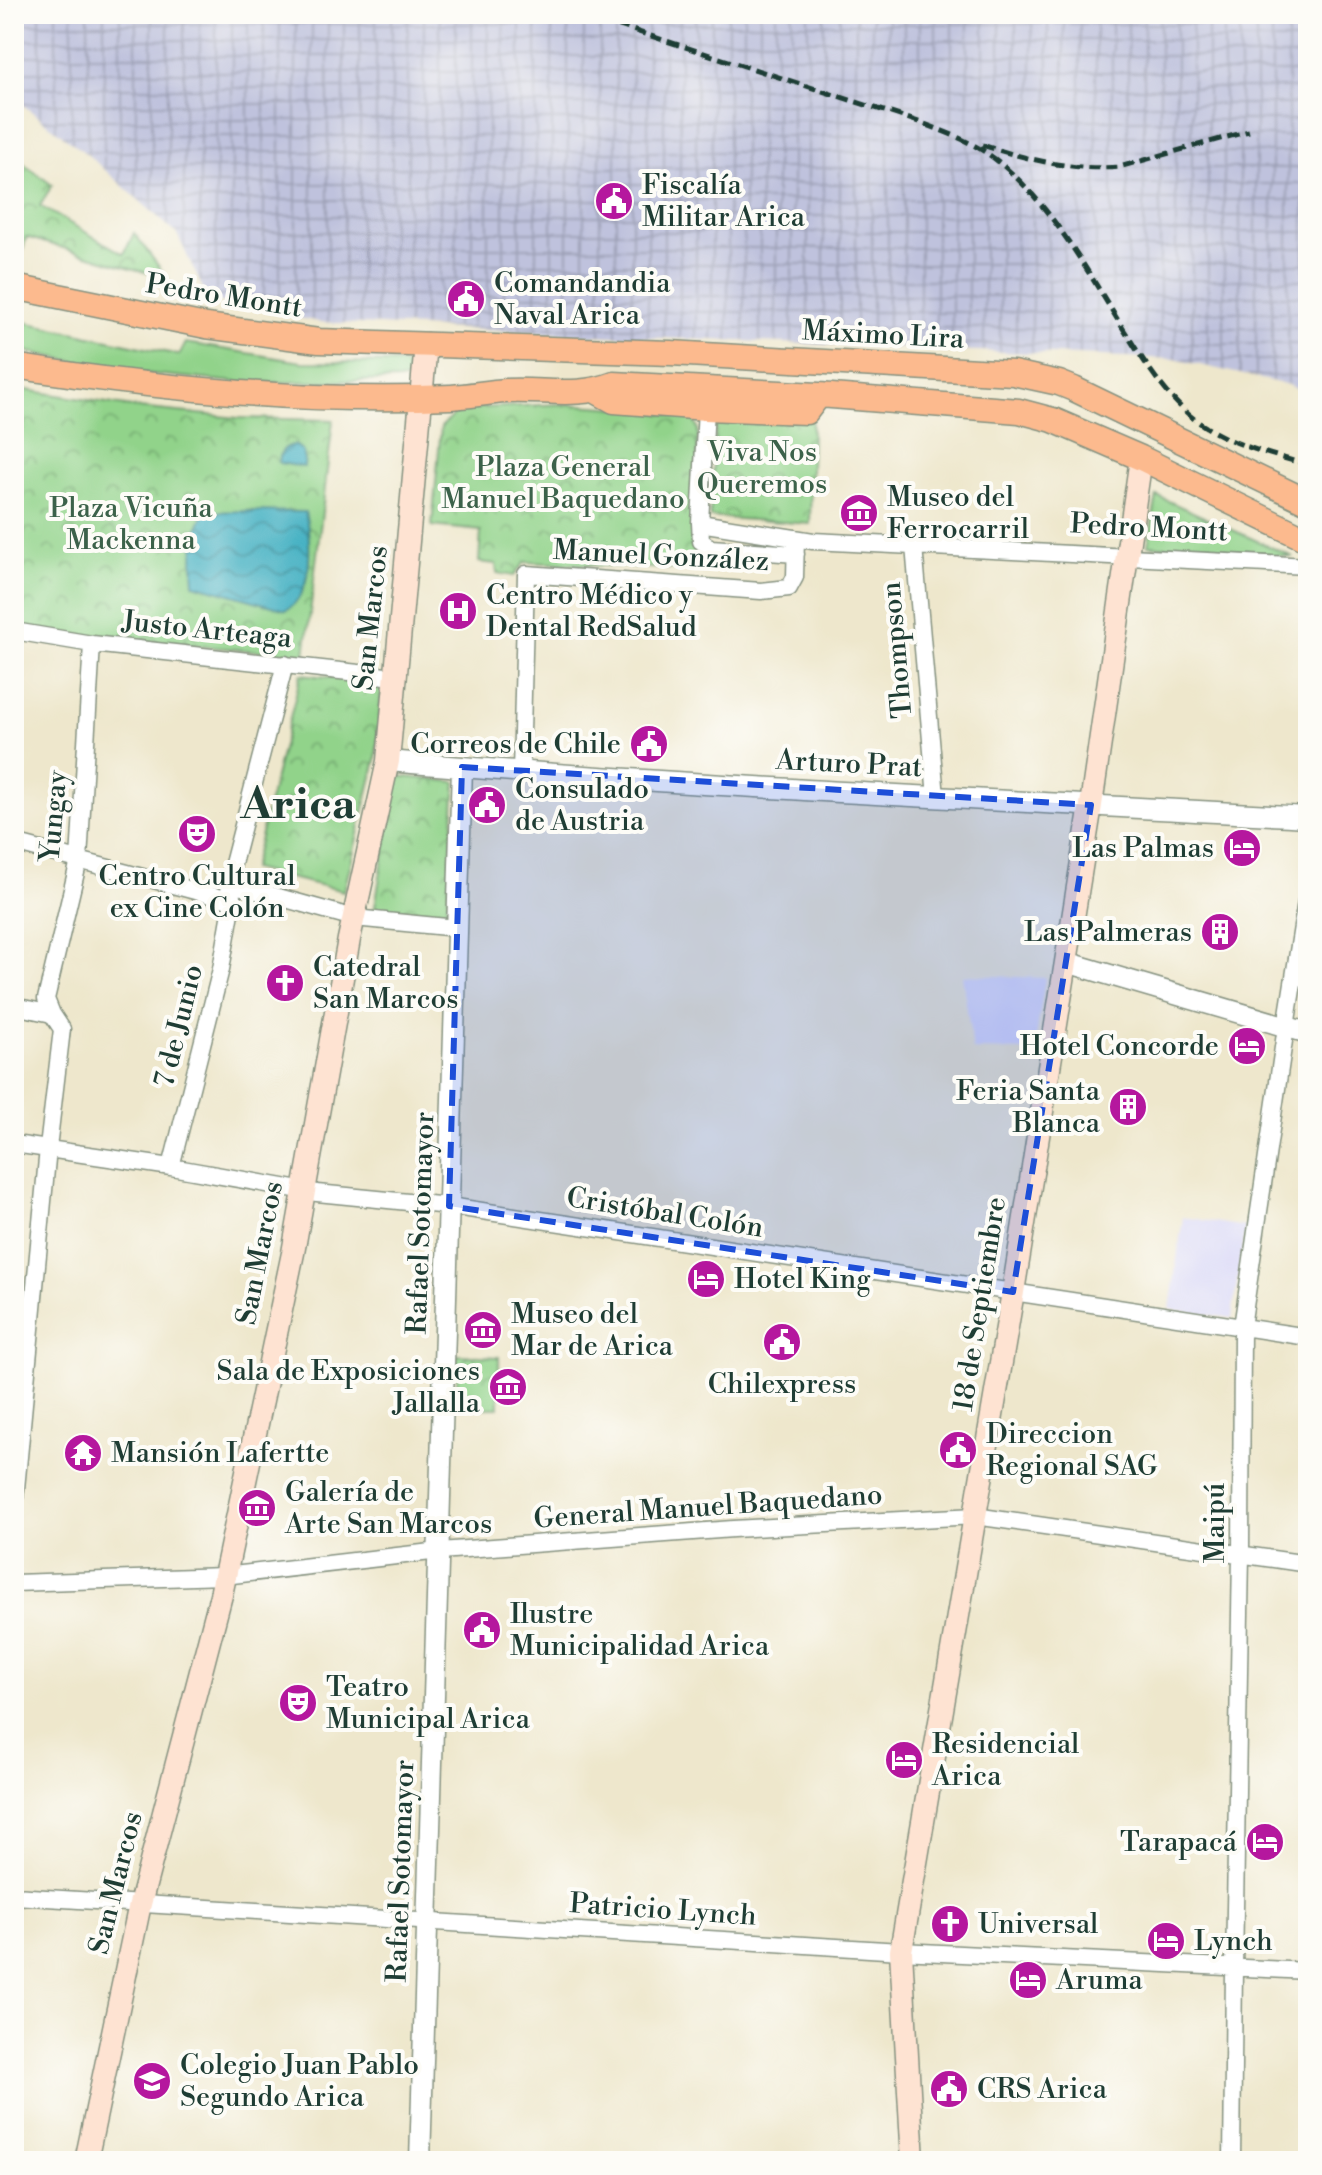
<svg xmlns="http://www.w3.org/2000/svg" width="1322" height="2175" font-family="'Libre Bodoni',serif">
<style>
.built{fill:#d8d7f8}
.industrial{fill:url(#industrial-grid)}
.green{fill:#91d38a;stroke:#58885f;stroke-width:2}
.park{fill:url(#park-crowns);stroke:#58885f;stroke-width:2}
.water{fill:url(#water-waves);stroke:#32777c;stroke-width:2}
.lines{fill:none;stroke-linecap:round;stroke-linejoin:round}
.minor-casing{stroke:#869280;stroke-width:19}
.tertiary-casing{stroke:#869280;stroke-width:23}
.secondary-casing{stroke:#869280;stroke-width:25}
.primary-casing{stroke:#869280;stroke-width:27}
.minor{stroke:#fff;stroke-width:16}
.tertiary{stroke:#fff;stroke-width:20}
.secondary{stroke:#fee3d2;stroke-width:22}
.primary{stroke:#fcba8e;stroke-width:24}
.rail{stroke:#1f3d34;stroke-width:5;stroke-dasharray:12 6;stroke-linecap:butt}
.marked{fill:#1d4ed8;fill-opacity:0.2;stroke:#1d4ed8;stroke-width:6;stroke-dasharray:16 10;stroke-linejoin:round}
.labels{text-anchor:middle;dominant-baseline:central;stroke-width:8;stroke-linejoin:round;paint-order:stroke}
.poi-label{font-size:28px;fill:#1f3d34;stroke:#fdfcf7;text-anchor:start}
.street-label{font-size:28px;fill:#1f3d34;stroke:#fdfcf7}
.park-label{font-size:28px;fill:#3c624a;stroke:#fdfcf7}
.town-label{font-size:44px;font-weight:bold;fill:#1f3d34;stroke:#fdfcf7}
</style>
<defs>
<pattern id="industrial-grid" width="8" height="8" patternUnits="userSpaceOnUse" patternTransform="scale(2)"><rect width="8" height="8" fill="#bfc2dd"/><path d="M0 4h8M4 0v8" fill="none" stroke="#9b9fb4"/></pattern>
<pattern id="park-crowns" width="20" height="18" patternUnits="userSpaceOnUse" patternTransform="scale(2)"><rect width="20" height="18" fill="#91d38a"/><path d="M2 6a3 3 0 1 1 6 0M12 15a3 3 0 1 1 6 0" fill="none" stroke="#76ac72"/></pattern>
<pattern id="water-waves" width="16" height="10" patternUnits="userSpaceOnUse" patternTransform="scale(2)"><rect width="16" height="10" fill="#45b1c3"/><path d="M0 5q4-4 8 0t8 0" fill="none" stroke="#39919f"/></pattern>
</defs>
<rect width="100%" height="100%" fill="#fdfcf7"/>
<filter id="ink" filterUnits="userSpaceOnUse"><feTurbulence type="fractalNoise" baseFrequency=".0125" numOctaves="2"/><feDisplacementMap in="SourceGraphic" scale="16" xChannelSelector="R" yChannelSelector="G"/><feConvolveMatrix kernelMatrix="1 2 1 2 8 2 1 2 1" color-interpolation-filters="sRGB"/></filter>
<filter id="wash" filterUnits="userSpaceOnUse"><feTurbulence type="fractalNoise" baseFrequency=".006" numOctaves="4" result="noise"/><feDisplacementMap in="SourceGraphic" scale="32" xChannelSelector="R" yChannelSelector="G"/><feGaussianBlur stdDeviation="1.8" result="paint"/><feColorMatrix in="noise" values="0 0 0 0 0 0 0 0 0 0 0 0 0 0 0 0 0 1.4 0 .05"/><feComposite in="paint" operator="in"/></filter>
<g filter="url(#wash)">
<rect width="100%" height="100%" fill="#eee7cc"/>
<path class="built" d="M 962,975 L 1045,978 L 1034,1051 L 973,1050 Z
M 1183,1217 L 1245,1227 L 1232,1318 L 1170,1309 Z"/>
<path class="industrial" d="M 14,14 L 1308,14 L 1308,394 L 1288,385 L 1174,359 L 564,334 L 319,322 L 208,299 L 177,234 L 88,155 L 14,98 Z"/>
<path class="green" d="M 14,302 L 16,303 L 15,320 L 179,355 L 186,343 L 302,362 L 399,363 L 408,366 L 412,371 L 412,376 L 404,380 L 244,383 L 121,371 L 14,349 Z
M 1157,496 L 1293,557 L 1148,545 Z"/>
<path class="park" d="M 14,156 L 52,185 L 40,206 L 124,254 L 134,233 L 168,279 L 26,237 L 19,269 L 14,267 Z
M 14,388 L 138,408 L 238,418 L 333,420 L 305,655 L 14,630 Z
M 564,404 L 621,408 L 693,418 L 698,429 L 694,570 L 525,562 L 514,576 L 497,573 L 496,564 L 479,562 L 481,531 L 432,526 L 441,427 L 460,409 Z
M 812,419 L 810,524 L 710,517 L 716,420 Z
M 301,674 L 382,683 L 376,760 L 344,891 L 252,869 Z
M 397,776 L 456,782 L 446,923 L 374,912 Z
M 457,1355 L 499,1357 L 499,1408 L 457,1408 Z"/>
<path class="water" d="M 294,445 C 305,450 305,456 304,467 L 279,463 C 280,453 283,446 294,445 Z
M 249,511 L 305,512 C 311,540 315,594 286,610 L 194,584 C 192,559 192,534 205,512 Z"/>
</g>
<g filter="url(#ink)">
<g class="lines">
<defs>
<path id="minor" d="M 706,408 L 700,523 L 813,541 L 1308,566
M 700,523 L 701,541 L 711,548 L 796,554
M 914,546 L 936,797
M 14,631 L 92,644 L 395,677
M 521,772 L 526,574 L 761,591 L 789,588 L 795,577 L 796,538
M 14,843 L 233,901
M 228,883 L 354,918 L 457,928
M 14,1006 L 52,1014
M 14,1144 L 171,1167 L 317,1193 L 449,1206 L 1308,1337
M 171,1167 L 221,969 L 233,901 L 228,883 L 285,664
M 14,1510 L 48,1148 L 62,1029 L 52,1014 L 46,999 L 79,860 L 92,644
M 14,1583 L 224,1576 L 440,1551 L 733,1529 L 975,1516 L 1308,1564
M 14,1896 L 901,1951 L 1308,1971
M 1232,2161 L 1234,1969 L 1241,1554 L 1242,1327 L 1286,1027 L 1308,889"/>
<path id="tertiary" d="M 388,761 C 694,787 1001,800 1308,817
M 1066,962 L 1308,1033
M 420,2161 L 462,767"/>
<path id="secondary" d="M 86,2161 L 140,1904 L 221,1595 L 293,1253 L 349,939 L 388,761 L 426,344
M 913,2161 L 901,1951 L 1013,1292 L 1066,962 L 1091,805 L 1141,458"/>
<path id="primary" d="M 14,287 L 206,326 L 319,341 L 671,353 L 1013,373 L 1059,383 L 1074,389 L 1308,502
M 14,366 C 159,389 305,403 451,397 C 470,396 488,392 506,391 C 544,389 578,398 614,384 L 819,395 L 1019,411 L 1053,420 L 1141,458 L 1308,540
M 596,391 L 614,401 L 706,408 L 806,412 L 819,395"/>
</defs>
<use href="#minor" class="minor-casing"/>
<use href="#tertiary" class="tertiary-casing"/>
<use href="#secondary" class="secondary-casing"/>
<use href="#primary" class="primary-casing"/>
<use href="#minor" class="minor"/>
<use href="#tertiary" class="tertiary"/>
<use href="#secondary" class="secondary"/>
<use href="#primary" class="primary"/>
<path class="rail" d="M 582,14 L 922,123 C 945,132 968,140 988,154 C 1046,194 1087,271 1124,330 C 1145,363 1172,407 1206,427 C 1236,446 1273,455 1308,465
M 982,145 C 1027,159 1071,171 1119,167 L 1249,131"/>
</g>
</g>
<path class="marked" d="M 462,767 L 1091,805 L 1013,1292 L 449,1206 Z"/>
<defs>
<symbol id="civic-disc" viewBox="-11 -11 22 22"><circle r="9.5" fill="#b5179e" stroke="#fdfcf7"/><path d="M-.6-6.5H3V-4.5H.6V-3L4-1V1h2V6H-6V1h2V-1L-.6-3ZM-1.2 2.5V6h2.4V2.5Z" fill="#fff"/></symbol>
<symbol id="museum-disc" viewBox="-11 -11 22 22"><circle r="9.5" fill="#b5179e" stroke="#fdfcf7"/><path d="M0-6L6-3V-2H-6V-3ZM-5-1h2V3h-2ZM-1-1h2V3h-2ZM3-1h2V3H3ZM-6 4H6V6H-6Z" fill="#fff"/></symbol>
<symbol id="hospital-disc" viewBox="-11 -11 22 22"><circle r="9.5" fill="#b5179e" stroke="#fdfcf7"/><path d="M-5-5h3v3.5h4V-5h3V5h-3V1.5h-4V5h-3Z" fill="#fff"/></symbol>
<symbol id="theatre-disc" viewBox="-11 -11 22 22"><circle r="9.5" fill="#b5179e" stroke="#fdfcf7"/><path d="M-5-5.5Q0-4 5-5.5V0Q5 5 0 6Q-5 5-5 0ZM-3.3-2.5H-1v1.5H-3.3ZM1-2.5H3.3v1.5H1ZM-2.8 1Q0 5.5 2.8 1Z" fill="#fff"/></symbol>
<symbol id="hotel-disc" viewBox="-11 -11 22 22"><circle r="9.5" fill="#b5179e" stroke="#fdfcf7"/><path d="M-6-4.5h1.5V1H6V5H4.5V3h-9V5H-6ZM-4 0a1.8 1.8 0 1 1 3.6 0ZM.5 0V-2.5h3Q6-2.5 6 0Z" fill="#fff"/></symbol>
<symbol id="building-disc" viewBox="-11 -11 22 22"><circle r="9.5" fill="#b5179e" stroke="#fdfcf7"/><path d="M-4-6H4V6H1V3H-1V6H-4ZM-2.5-4.3h1.7v1.8h-1.7ZM.8-4.3h1.7v1.8H.8ZM-2.5-1h1.7V.8h-1.7ZM.8-1h1.7V.8H.8Z" fill="#fff"/></symbol>
<symbol id="church-disc" viewBox="-11 -11 22 22"><circle r="9.5" fill="#b5179e" stroke="#fdfcf7"/><path d="M-1.2-6h2.4v3.5h3.3v2.4h-3.3V6h-2.4V-.1h-3.3v-2.4h3.3Z" fill="#fff"/></symbol>
<symbol id="temple-disc" viewBox="-11 -11 22 22"><circle r="9.5" fill="#b5179e" stroke="#fdfcf7"/><path d="M0-6L5-2H3V0L6.5 2.5H4V6H1.5V3h-3V6H-4V2.5H-6.5L-3 0V-2H-5Z" fill="#fff"/></symbol>
<symbol id="school-disc" viewBox="-11 -11 22 22"><circle r="9.5" fill="#b5179e" stroke="#fdfcf7"/><path d="M0-5L7-2L0 1L-7-2ZM-4 1L0 2.5L4 1V4Q0 6-4 4Z" fill="#fff"/></symbol>
</defs>
<g fill-rule="evenodd">
<use href="#civic-disc" x="592" y="179" width="44" height="44"/>
<use href="#civic-disc" x="444" y="277" width="44" height="44"/>
<use href="#museum-disc" x="837" y="491" width="44" height="44"/>
<use href="#hospital-disc" x="436" y="589" width="44" height="44"/>
<use href="#civic-disc" x="627" y="722" width="44" height="44"/>
<use href="#civic-disc" x="465" y="783" width="44" height="44"/>
<use href="#theatre-disc" x="175" y="812" width="44" height="44"/>
<use href="#hotel-disc" x="1220" y="826" width="44" height="44"/>
<use href="#building-disc" x="1198" y="910" width="44" height="44"/>
<use href="#church-disc" x="263" y="961" width="44" height="44"/>
<use href="#hotel-disc" x="1225" y="1024" width="44" height="44"/>
<use href="#building-disc" x="1106" y="1085" width="44" height="44"/>
<use href="#hotel-disc" x="684" y="1257" width="44" height="44"/>
<use href="#museum-disc" x="461" y="1308" width="44" height="44"/>
<use href="#civic-disc" x="760" y="1320" width="44" height="44"/>
<use href="#museum-disc" x="486" y="1365" width="44" height="44"/>
<use href="#civic-disc" x="936" y="1428" width="44" height="44"/>
<use href="#temple-disc" x="61" y="1431" width="44" height="44"/>
<use href="#museum-disc" x="235" y="1486" width="44" height="44"/>
<use href="#civic-disc" x="460" y="1608" width="44" height="44"/>
<use href="#theatre-disc" x="276" y="1681" width="44" height="44"/>
<use href="#hotel-disc" x="882" y="1738" width="44" height="44"/>
<use href="#hotel-disc" x="1243" y="1820" width="44" height="44"/>
<use href="#church-disc" x="928" y="1902" width="44" height="44"/>
<use href="#hotel-disc" x="1144" y="1919" width="44" height="44"/>
<use href="#hotel-disc" x="1006" y="1958" width="44" height="44"/>
<use href="#school-disc" x="130" y="2059" width="44" height="44"/>
<use href="#civic-disc" x="927" y="2067" width="44" height="44"/>
</g>
<g class="labels">
<g class="poi-label">
<text x="642" y="185">Fiscalía<tspan x="642" dy="32">Militar Arica</tspan></text>
<text x="494" y="283">Comandandia<tspan x="494" dy="32">Naval Arica</tspan></text>
<text x="887" y="497">Museo del<tspan x="887" dy="32">Ferrocarril</tspan></text>
<text x="486" y="595">Centro Médico y<tspan x="486" dy="32">Dental RedSalud</tspan></text>
<text x="621" y="744" text-anchor="end">Correos de Chile</text>
<text x="515" y="789">Consulado<tspan x="515" dy="32">de Austria</tspan></text>
<text x="1214" y="848" text-anchor="end">Las Palmas</text>
<text x="197" y="876" text-anchor="middle">Centro Cultural<tspan x="197" dy="32">ex Cine Colón</tspan></text>
<text x="1192" y="932" text-anchor="end">Las Palmeras</text>
<text x="313" y="967">Catedral<tspan x="313" dy="32">San Marcos</tspan></text>
<text x="1219" y="1046" text-anchor="end">Hotel Concorde</text>
<text x="1100" y="1091" text-anchor="end">Feria Santa<tspan x="1100" dy="32">Blanca</tspan></text>
<text x="734" y="1279">Hotel King</text>
<text x="511" y="1314">Museo del<tspan x="511" dy="32">Mar de Arica</tspan></text>
<text x="480" y="1371" text-anchor="end">Sala de Exposiciones<tspan x="480" dy="32">Jallalla</tspan></text>
<text x="782" y="1384" text-anchor="middle">Chilexpress</text>
<text x="986" y="1434">Direccion<tspan x="986" dy="32">Regional SAG</tspan></text>
<text x="111" y="1453">Mansión Lafertte</text>
<text x="285" y="1492">Galería de<tspan x="285" dy="32">Arte San Marcos</tspan></text>
<text x="510" y="1614">Ilustre<tspan x="510" dy="32">Municipalidad Arica</tspan></text>
<text x="326" y="1687">Teatro<tspan x="326" dy="32">Municipal Arica</tspan></text>
<text x="932" y="1744">Residencial<tspan x="932" dy="32">Arica</tspan></text>
<text x="1237" y="1842" text-anchor="end">Tarapacá</text>
<text x="978" y="1924">Universal</text>
<text x="1194" y="1941">Lynch</text>
<text x="1056" y="1980">Aruma</text>
<text x="180" y="2065">Colegio Juan Pablo<tspan x="180" dy="32">Segundo Arica</tspan></text>
<text x="977" y="2089">CRS Arica</text>
</g>
<g class="street-label">
<text transform="translate(224 296) rotate(9)">Pedro Montt</text>
<text transform="translate(883 335) rotate(3)">Máximo Lira</text>
<text transform="translate(1149 528) rotate(3)">Pedro Montt</text>
<text transform="translate(661 556) rotate(3)">Manuel González</text>
<text transform="translate(371 618) rotate(-84)">San Marcos</text>
<text transform="translate(207 630) rotate(6)">Justo Arteaga</text>
<text transform="translate(897 650) rotate(-95)">Thompson</text>
<text transform="translate(849 764) rotate(3)">Arturo Prat</text>
<text transform="translate(54 816) rotate(-85)">Yungay</text>
<text transform="translate(179 1026) rotate(-76)">7 de Junio</text>
<text transform="translate(665 1213) rotate(9)">Cristóbal Colón</text>
<text transform="translate(421 1223) rotate(-88)">Rafael Sotomayor</text>
<text transform="translate(260 1253) rotate(-79)">San Marcos</text>
<text transform="translate(980 1304) rotate(-81)">18 de Septiembre</text>
<text transform="translate(708 1507) rotate(-4)">General Manuel Baquedano</text>
<text transform="translate(1215 1523) rotate(-90)">Maipú</text>
<text transform="translate(401 1871) rotate(-88)">Rafael Sotomayor</text>
<text transform="translate(116 1883) rotate(-76)">San Marcos</text>
<text transform="translate(663 1910) rotate(4)">Patricio Lynch</text>
</g>
<g class="park-label">
<text x="762" y="452">Viva Nos<tspan x="762" dy="32">Queremos</tspan></text>
<text x="563" y="467">Plaza General<tspan x="563" dy="32">Manuel Baquedano</tspan></text>
<text x="131" y="508">Plaza Vicuña<tspan x="131" dy="32">Mackenna</tspan></text>
</g>
<g class="town-label">
<text x="298" y="804">Arica</text>
</g>
</g>
<rect width="1322" height="2175" fill="none" stroke="#fdfcf7" stroke-width="48"/>
</svg>
